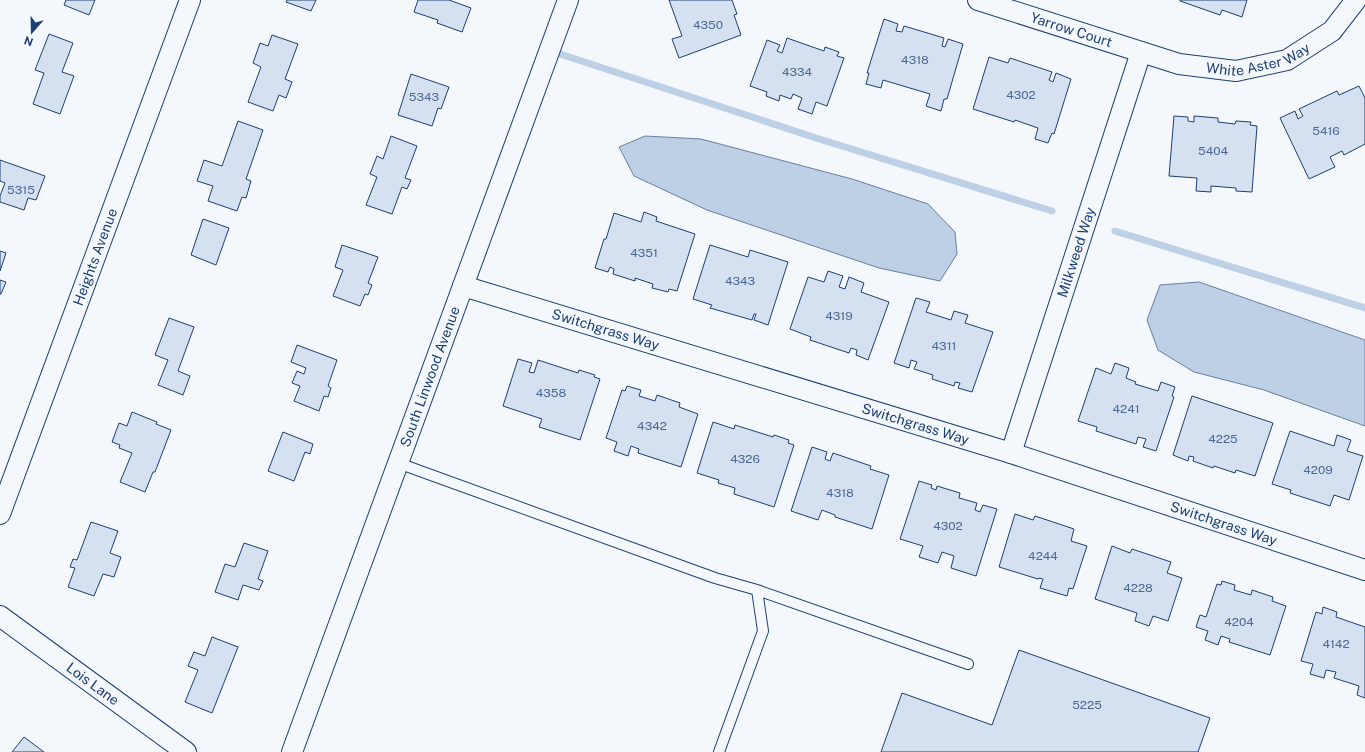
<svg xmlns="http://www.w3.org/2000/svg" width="1365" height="752" font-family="'Public Sans',sans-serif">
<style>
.water{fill:#bed0e5;stroke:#687fa3}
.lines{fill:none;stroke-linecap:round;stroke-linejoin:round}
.stream{stroke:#bed0e5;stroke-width:7}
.building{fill:#d5e0f0;stroke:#1d3f73}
.lane-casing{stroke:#1d3f73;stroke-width:12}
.street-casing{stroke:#1d3f73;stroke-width:22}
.lane{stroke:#f4f7fb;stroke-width:10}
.street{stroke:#f4f7fb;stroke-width:20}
.labels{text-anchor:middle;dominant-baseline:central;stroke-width:3;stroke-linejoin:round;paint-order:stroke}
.number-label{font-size:12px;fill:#4b6792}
.street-label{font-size:14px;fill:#1d3f73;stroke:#f4f7fb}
</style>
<rect width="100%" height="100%" fill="#f4f7fb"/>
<path class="water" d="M 645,136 L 701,139 L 852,179 L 928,204 L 955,232 L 957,254 L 940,281 L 879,268 L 707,210 L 634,176 L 619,147 Z
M 1199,282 L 1365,340 L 1365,426 L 1264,390 L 1194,372 L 1158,350 L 1147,320 L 1160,285 Z"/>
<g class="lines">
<path class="stream" d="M 551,51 L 816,138 L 1052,211
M 1115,231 L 1365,308"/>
</g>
<path class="building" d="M 66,0 L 95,0 L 89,15 L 64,5 Z
M 287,0 L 316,0 L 311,11 L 286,2 Z
M 418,0 L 449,0 L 471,8 L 462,32 L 437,23 L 438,20 L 414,12 Z
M 669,0 L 732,0 L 737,14 L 734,15 L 741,35 L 679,58 L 672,39 L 682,36 Z
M 1180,0 L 1247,0 L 1242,17 L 1222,10 L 1220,15 L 1180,1 Z
M 884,19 L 898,24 L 896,31 L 902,32 L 904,26 L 944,38 L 942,46 L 945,47 L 948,39 L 963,44 L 947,99 L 944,99 L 941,111 L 926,106 L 930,94 L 883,80 L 881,88 L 866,84 L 869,73 L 867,73 Z
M 49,34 L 73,43 L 62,72 L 74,76 L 60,114 L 33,104 L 44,73 L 35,70 Z
M 272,35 L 298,44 L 285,79 L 292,82 L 286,98 L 279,95 L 273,111 L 248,102 L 261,67 L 253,63 L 260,43 L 268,46 Z
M 787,38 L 824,51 L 825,47 L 839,52 L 837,56 L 844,58 L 827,106 L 816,102 L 812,114 L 798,109 L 802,98 L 793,94 L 791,99 L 780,95 L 779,101 L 766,96 L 767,92 L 750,86 L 767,40 L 780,45 L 777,51 L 782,53 Z
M 989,57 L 1008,63 L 1010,58 L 1052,72 L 1049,80 L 1053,82 L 1056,73 L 1071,79 L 1054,134 L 1052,133 L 1048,143 L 1035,139 L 1038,128 L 1015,120 L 1014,122 L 973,109 Z
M 411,74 L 449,87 L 441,109 L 438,108 L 432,126 L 398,115 Z
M 1359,86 L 1365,98 L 1365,144 L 1344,155 L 1342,151 L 1330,157 L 1335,167 L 1309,179 L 1280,118 L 1295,111 L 1298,119 L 1303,116 L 1299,109 L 1337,91 L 1339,95 Z
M 1174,116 L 1188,117 L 1188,121 L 1194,122 L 1194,116 L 1218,118 L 1218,122 L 1235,124 L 1236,121 L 1251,122 L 1250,125 L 1257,126 L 1252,192 L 1236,191 L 1236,188 L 1211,186 L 1211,192 L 1196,191 L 1197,178 L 1169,176 Z
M 238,121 L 263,130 L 246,179 L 251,181 L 246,198 L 242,197 L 237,211 L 208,201 L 213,186 L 197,181 L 204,160 L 222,166 Z
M 391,136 L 417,146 L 405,178 L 411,180 L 407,189 L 402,187 L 392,214 L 366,205 L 377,177 L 370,174 L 377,156 L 383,159 Z
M 0,160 L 45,176 L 36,200 L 28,198 L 24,210 L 0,202 L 0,196 L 5,183 L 0,181 Z
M 644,212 L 657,217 L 656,221 L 695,234 L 677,291 L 669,289 L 668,292 L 652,288 L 653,284 L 635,278 L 635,281 L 613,274 L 614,269 L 610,267 L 608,272 L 595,268 L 604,239 L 606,239 L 614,213 L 641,222 Z
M 203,219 L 229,228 L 216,265 L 191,255 Z
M 342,245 L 378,257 L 368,283 L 372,285 L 368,295 L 365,294 L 360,306 L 333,296 L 343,270 L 335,267 Z
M 710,245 L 748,257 L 750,250 L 788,262 L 768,325 L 754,320 L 756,314 L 754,314 L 752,320 L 710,308 L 712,305 L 693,299 Z
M 0,251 L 6,253 L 0,271 Z
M 828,271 L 843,276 L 839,287 L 845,289 L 849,277 L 864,283 L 861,292 L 889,302 L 868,360 L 856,355 L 857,350 L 851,348 L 849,353 L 810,340 L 811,337 L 790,329 L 808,277 L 824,282 Z
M 0,280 L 6,282 L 1,294 L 0,294 Z
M 916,298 L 930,302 L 926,312 L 951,320 L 954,311 L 968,315 L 965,323 L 993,332 L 972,392 L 958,388 L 960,383 L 955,382 L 954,386 L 932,379 L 933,375 L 914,369 L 917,362 L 911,360 L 909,368 L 894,363 Z
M 169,318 L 194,327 L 178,371 L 190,376 L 183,395 L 158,385 L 168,360 L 155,355 Z
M 297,345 L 337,360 L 328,386 L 331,388 L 328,397 L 324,396 L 319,411 L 294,401 L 300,386 L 292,383 L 297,371 L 304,374 L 306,368 L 291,362 Z
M 518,359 L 532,363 L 529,372 L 534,373 L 538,360 L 578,373 L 579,370 L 595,375 L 594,377 L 600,379 L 580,440 L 539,427 L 542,419 L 503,406 Z
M 1115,363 L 1129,368 L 1126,378 L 1136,382 L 1135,384 L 1158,391 L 1161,382 L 1175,387 L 1172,396 L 1174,397 L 1156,451 L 1143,447 L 1146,439 L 1138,437 L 1136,444 L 1096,431 L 1097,427 L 1078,421 L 1096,368 L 1111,374 Z
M 627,386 L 641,390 L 639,396 L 655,401 L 657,395 L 680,403 L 679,407 L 698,414 L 681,467 L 638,453 L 639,449 L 631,446 L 628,456 L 614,451 L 617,442 L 606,438 L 622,390 L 625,391 Z
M 1192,396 L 1273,423 L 1255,476 L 1236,470 L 1235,473 L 1214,466 L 1213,468 L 1193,461 L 1194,457 L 1189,456 L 1188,461 L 1173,455 Z
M 132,412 L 157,422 L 156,424 L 171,430 L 155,472 L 153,472 L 145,492 L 120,482 L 132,453 L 119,448 L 120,445 L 112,442 L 119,423 L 127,426 Z
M 713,422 L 734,429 L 735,425 L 773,437 L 774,435 L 789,440 L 788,443 L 794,445 L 774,507 L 734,494 L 735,488 L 718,483 L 719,480 L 697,473 Z
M 1290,431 L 1334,446 L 1337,435 L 1351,440 L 1347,451 L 1363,456 L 1349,500 L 1334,495 L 1330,506 L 1290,493 L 1291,490 L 1272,484 Z
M 283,432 L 313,444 L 310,454 L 305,452 L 294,481 L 268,471 Z
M 812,447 L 827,452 L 825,459 L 830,461 L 833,453 L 871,466 L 870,469 L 889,475 L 872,529 L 835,517 L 835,515 L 822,510 L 818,520 L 791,511 Z
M 919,481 L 932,485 L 931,488 L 936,490 L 937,486 L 960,493 L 959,498 L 977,503 L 975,510 L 980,512 L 983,505 L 997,509 L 976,576 L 951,568 L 954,556 L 942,552 L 938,563 L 919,557 L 923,546 L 900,539 Z
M 1015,514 L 1033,520 L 1035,516 L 1074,529 L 1071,541 L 1087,546 L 1073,589 L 1069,588 L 1067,596 L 1040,588 L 1043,579 L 1039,578 L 1038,579 L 999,567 Z
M 91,522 L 118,531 L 110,553 L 121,557 L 114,577 L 103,574 L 94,596 L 68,587 L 75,568 L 70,567 L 73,559 L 77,560 Z
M 244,543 L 268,551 L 258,579 L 263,581 L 259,590 L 243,585 L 238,600 L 215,592 L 225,564 L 235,567 Z
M 1112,546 L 1130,553 L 1132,549 L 1171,562 L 1167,573 L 1182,578 L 1168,621 L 1153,616 L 1149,626 L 1135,621 L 1137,613 L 1095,599 Z
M 1222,581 L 1235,585 L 1234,590 L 1251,595 L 1252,590 L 1273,597 L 1272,601 L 1286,606 L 1270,655 L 1229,642 L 1230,639 L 1221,636 L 1218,645 L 1205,640 L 1208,631 L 1196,627 L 1200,615 L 1206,617 L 1217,584 L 1221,585 Z
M 1323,607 L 1337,612 L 1336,617 L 1365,627 L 1365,698 L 1357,695 L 1359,686 L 1334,678 L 1336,672 L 1326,670 L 1324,678 L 1310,674 L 1313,664 L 1301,661 L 1316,612 L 1322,614 Z
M 212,637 L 238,647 L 212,713 L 185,702 L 198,670 L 188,666 L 194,652 L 205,656 Z
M 1019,650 L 1210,718 L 1198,752 L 881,752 L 902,693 L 992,725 Z
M 24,737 L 44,752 L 12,752 Z"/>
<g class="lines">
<defs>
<path id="lane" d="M 398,463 L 715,578 L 757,590 L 763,631 L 719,752
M 757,590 L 968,664"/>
<g id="street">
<path id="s1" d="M 978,0 L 1179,64 L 1236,71 L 1287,60 L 1332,31 L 1356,0"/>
<path id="s2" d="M 463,286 L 1011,453 L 1365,570"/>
<path id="s3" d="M 1011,453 L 1141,52"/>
<path id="s4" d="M 0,514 L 190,0"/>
<path id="s5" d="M 0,616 L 186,752"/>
<path id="s6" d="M 292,752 L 568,0"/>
</g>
</defs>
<use href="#lane" class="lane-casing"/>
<use href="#street" class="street-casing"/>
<use href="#lane" class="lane"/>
<use href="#street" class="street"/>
</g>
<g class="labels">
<g class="number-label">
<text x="708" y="25">4350</text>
<text x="915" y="60">4318</text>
<text x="797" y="72">4334</text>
<text x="1021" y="95">4302</text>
<text x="424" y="97">5343</text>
<text x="1326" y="131">5416</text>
<text x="1213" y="151">5404</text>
<text x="21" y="190">5315</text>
<text x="644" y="253">4351</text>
<text x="740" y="281">4343</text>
<text x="839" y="316">4319</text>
<text x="944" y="346">4311</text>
<text x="551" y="393">4358</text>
<text x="1126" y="409">4241</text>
<text x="652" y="426">4342</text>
<text x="1223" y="439">4225</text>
<text x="745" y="459">4326</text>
<text x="1318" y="470">4209</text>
<text x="840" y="493">4318</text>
<text x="948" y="526">4302</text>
<text x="1043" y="556">4244</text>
<text x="1138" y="588">4228</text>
<text x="1239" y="622">4204</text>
<text x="1336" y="644">4142</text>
<text x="1087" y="705">5225</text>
</g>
<g class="street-label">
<text stroke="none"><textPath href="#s1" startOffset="98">Yarrow Court</textPath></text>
<text stroke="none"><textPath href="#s1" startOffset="292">White Aster Way</textPath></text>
<text stroke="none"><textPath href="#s3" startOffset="211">Milkweed Way</textPath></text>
<text stroke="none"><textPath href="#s4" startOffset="274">Heights Avenue</textPath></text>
<text stroke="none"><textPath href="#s2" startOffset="149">Switchgrass Way</textPath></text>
<text stroke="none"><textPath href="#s6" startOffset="400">South Linwood Avenue</textPath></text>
<text stroke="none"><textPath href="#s2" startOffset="473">Switchgrass Way</textPath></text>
<text stroke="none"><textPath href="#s2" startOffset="797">Switchgrass Way</textPath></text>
<text stroke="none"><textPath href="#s5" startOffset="115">Lois Lane</textPath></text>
</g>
</g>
<g transform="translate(32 32) rotate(200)" stroke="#f4f7fb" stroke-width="3" paint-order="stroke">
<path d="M0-3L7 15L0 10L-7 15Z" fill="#1d3f73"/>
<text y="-6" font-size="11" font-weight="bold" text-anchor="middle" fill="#1d3f73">N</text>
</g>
</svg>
